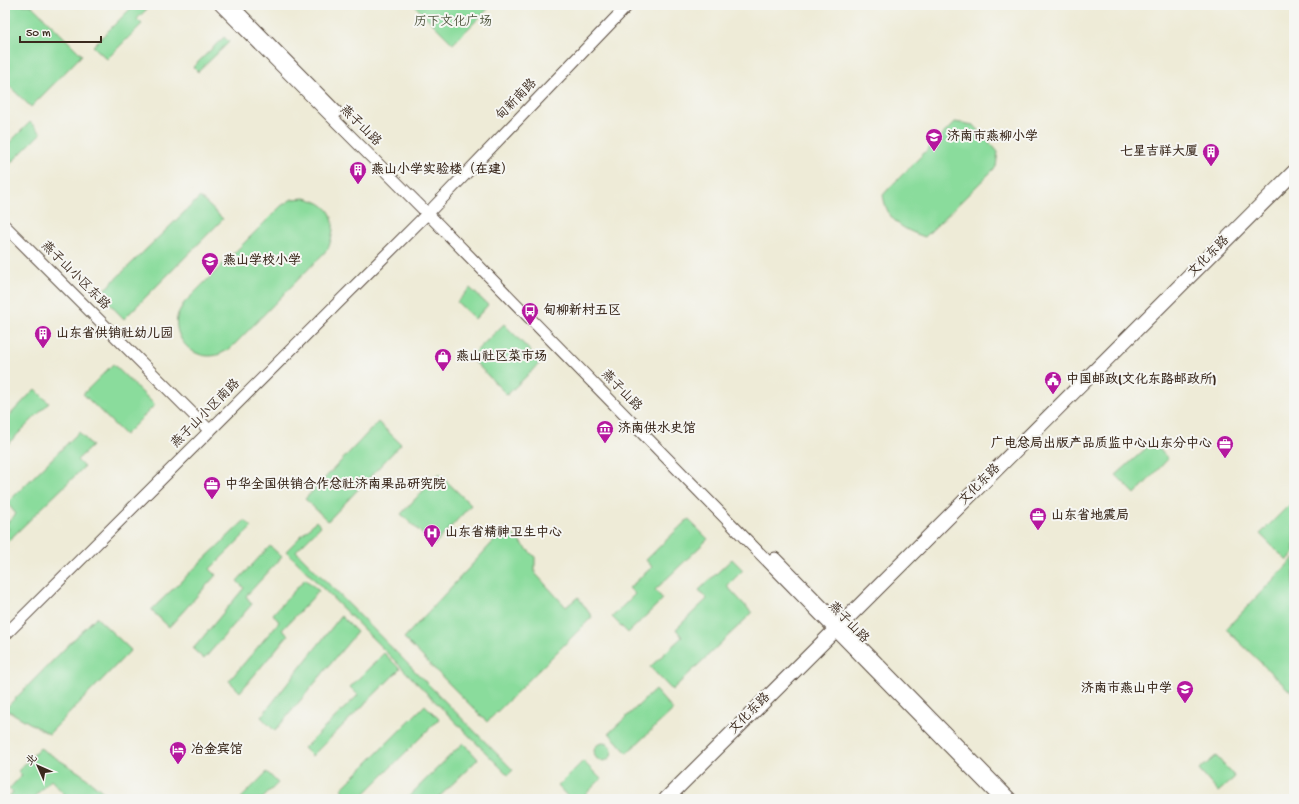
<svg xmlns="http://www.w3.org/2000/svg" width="1299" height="804" font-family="'Gochi Hand','LXGW WenKai TC',sans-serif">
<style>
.green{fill:#8adc9c;stroke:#62835d}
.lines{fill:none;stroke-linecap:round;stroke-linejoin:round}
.minor-casing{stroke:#56473a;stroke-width:13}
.major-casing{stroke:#56473a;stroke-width:16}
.minor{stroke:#fff;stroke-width:11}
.major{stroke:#fff;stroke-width:14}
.labels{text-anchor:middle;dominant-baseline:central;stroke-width:4;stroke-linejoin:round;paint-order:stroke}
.park-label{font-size:13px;fill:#4f563e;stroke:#f6f6f2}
.street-label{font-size:13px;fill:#3b2a1e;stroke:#f6f6f2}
.poi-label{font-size:13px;font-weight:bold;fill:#3b2a1e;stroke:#f6f6f2;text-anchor:start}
</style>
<rect width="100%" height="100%" fill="#f6f6f2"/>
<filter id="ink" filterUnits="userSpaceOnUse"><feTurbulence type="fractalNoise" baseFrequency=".025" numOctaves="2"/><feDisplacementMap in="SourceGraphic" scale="8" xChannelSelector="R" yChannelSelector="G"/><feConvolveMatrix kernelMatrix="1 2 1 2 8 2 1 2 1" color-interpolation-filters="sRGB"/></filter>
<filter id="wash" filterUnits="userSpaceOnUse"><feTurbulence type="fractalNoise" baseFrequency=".012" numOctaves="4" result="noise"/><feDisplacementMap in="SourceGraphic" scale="16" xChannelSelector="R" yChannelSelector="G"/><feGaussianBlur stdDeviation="0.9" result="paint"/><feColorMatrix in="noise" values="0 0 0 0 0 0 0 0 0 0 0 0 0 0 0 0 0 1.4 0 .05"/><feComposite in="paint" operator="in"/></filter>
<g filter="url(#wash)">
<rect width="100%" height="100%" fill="#eeebd7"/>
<path class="green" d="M 5,5 L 31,5 L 82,55 L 31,107 L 5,82 Z
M 134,5 L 151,5 L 137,19 L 142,24 L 107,59 L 93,46 Z
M 414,5 L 492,5 L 453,44 Z
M 224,37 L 229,42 L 198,72 L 193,67 Z
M 30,122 L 41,133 L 5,169 L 5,147 Z
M 955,122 L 974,125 L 998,152 L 996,167 L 925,237 C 902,229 887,221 883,195 L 893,184 Z
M 200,197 L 223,219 L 124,319 L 100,294 Z
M 305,198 C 335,205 338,222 328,249 L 231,348 C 226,350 222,354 217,355 C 194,361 173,339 177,317 C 178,312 182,307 184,303 L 281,206 L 292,199 Z
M 470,288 L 488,305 L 475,319 L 457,302 Z
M 504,324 L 541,362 L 507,395 L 470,357 Z
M 113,364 L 155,405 L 125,435 L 83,394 Z
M 35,389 L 49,403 L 5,447 L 5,420 Z
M 378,422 L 401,444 L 328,521 L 305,499 Z
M 79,432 L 92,446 L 77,460 L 84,467 L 5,544 L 5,533 L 9,529 L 5,525 L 16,514 L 7,503 Z
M 1153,442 L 1168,459 L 1135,494 L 1116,475 Z
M 439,474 L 471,505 L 434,545 L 401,514 Z
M 1294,500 L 1294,553 L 1287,561 L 1260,534 Z
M 688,519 L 708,539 L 655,590 L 663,599 L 628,633 L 612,617 L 635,594 L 629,588 L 652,567 L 646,560 Z
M 245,520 L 252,527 L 210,569 L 216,575 L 169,627 L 151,610 Z
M 316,521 L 321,526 L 296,551 L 513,770 L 508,775 L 286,551 Z
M 506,528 L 535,557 L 535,573 L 566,607 L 578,597 L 592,617 L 487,722 L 404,638 Z
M 270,546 L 282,557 L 246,596 L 252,604 L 204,659 L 193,649 L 244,588 L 237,581 Z
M 1294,558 L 1294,691 L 1292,693 L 1226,629 Z
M 732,559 L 743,570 L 727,586 L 752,613 L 672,690 L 650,667 L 682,637 L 676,629 L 707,599 L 699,590 Z
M 305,579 L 319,591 L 282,630 L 288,635 L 240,692 L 229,681 L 279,622 L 273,614 Z
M 341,616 L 357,632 L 275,731 L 261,717 Z
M 96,617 L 131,650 L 49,734 L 5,709 Z
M 384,653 L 400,669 L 312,756 L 304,748 L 358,695 L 350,687 Z
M 655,690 L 673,710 L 627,753 L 609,733 Z
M 425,705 L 439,719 L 359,799 L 351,799 L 341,789 Z
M 463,743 L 478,759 L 437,799 L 406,799 Z
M594 752a9 9 0 1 1 18 0a9 9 0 1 1-18 0Z
M 40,748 L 80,773 L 112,799 L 69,799 L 51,780 L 32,799 L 7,799 L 13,792 L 9,789 L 22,775 L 18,771 Z
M 1216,756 L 1235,777 L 1218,792 L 1199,770 Z
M 583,761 L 601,779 L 581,799 L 570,799 L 558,786 Z
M 267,772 L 278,783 L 262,799 L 240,799 Z"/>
</g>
<g filter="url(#ink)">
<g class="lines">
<defs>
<path id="minor" d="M 220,5 L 427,213 L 1000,799
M 232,5 L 337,112
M 5,226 L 210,431
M 775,558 L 1011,799
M 5,635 L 432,209 L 628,5"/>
<path id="major" d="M 666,799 L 1294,172"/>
</defs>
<use href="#minor" class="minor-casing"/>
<use href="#major" class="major-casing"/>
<use href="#minor" class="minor"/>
<use href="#major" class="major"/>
</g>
</g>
<defs>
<symbol id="school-pin" viewBox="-11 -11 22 30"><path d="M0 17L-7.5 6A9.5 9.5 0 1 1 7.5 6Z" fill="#b5179e" stroke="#f6f6f2"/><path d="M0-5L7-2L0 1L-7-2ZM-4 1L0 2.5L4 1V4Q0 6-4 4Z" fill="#fff"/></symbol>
<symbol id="building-pin" viewBox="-11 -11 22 30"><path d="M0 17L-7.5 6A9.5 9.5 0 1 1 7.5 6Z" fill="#b5179e" stroke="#f6f6f2"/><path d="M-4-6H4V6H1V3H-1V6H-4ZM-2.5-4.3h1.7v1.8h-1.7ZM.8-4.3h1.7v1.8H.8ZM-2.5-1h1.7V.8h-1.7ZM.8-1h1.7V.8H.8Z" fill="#fff"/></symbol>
<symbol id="bus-pin" viewBox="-11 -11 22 30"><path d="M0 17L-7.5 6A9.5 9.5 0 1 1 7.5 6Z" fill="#b5179e" stroke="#f6f6f2"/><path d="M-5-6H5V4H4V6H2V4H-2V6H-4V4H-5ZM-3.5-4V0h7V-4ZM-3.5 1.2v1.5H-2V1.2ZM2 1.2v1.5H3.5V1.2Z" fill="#fff"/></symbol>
<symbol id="shop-pin" viewBox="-11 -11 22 30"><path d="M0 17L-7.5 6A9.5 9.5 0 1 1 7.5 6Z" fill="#b5179e" stroke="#f6f6f2"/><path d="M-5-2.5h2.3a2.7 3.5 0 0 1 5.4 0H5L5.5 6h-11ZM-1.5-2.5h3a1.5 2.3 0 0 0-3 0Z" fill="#fff"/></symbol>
<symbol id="civic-pin" viewBox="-11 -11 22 30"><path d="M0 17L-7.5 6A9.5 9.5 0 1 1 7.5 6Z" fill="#b5179e" stroke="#f6f6f2"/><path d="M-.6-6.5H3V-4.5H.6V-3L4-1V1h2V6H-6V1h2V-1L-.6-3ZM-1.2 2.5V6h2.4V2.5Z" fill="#fff"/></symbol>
<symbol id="museum-pin" viewBox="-11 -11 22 30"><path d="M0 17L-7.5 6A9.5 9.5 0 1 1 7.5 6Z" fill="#b5179e" stroke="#f6f6f2"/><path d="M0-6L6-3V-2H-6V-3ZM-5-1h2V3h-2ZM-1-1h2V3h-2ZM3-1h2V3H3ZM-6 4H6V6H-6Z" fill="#fff"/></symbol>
<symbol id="office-pin" viewBox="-11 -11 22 30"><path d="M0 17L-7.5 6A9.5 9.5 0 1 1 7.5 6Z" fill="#b5179e" stroke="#f6f6f2"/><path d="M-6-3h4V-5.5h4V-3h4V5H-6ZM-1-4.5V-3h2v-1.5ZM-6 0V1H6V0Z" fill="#fff"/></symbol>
<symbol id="hospital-pin" viewBox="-11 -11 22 30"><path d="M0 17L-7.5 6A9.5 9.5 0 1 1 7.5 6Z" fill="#b5179e" stroke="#f6f6f2"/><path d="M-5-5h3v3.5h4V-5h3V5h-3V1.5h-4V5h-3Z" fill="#fff"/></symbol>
<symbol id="hotel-pin" viewBox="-11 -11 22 30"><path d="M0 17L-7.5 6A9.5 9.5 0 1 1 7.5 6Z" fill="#b5179e" stroke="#f6f6f2"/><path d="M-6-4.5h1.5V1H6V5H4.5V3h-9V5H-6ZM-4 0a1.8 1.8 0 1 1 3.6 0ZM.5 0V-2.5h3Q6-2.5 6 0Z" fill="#fff"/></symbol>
</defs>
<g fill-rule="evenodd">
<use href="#school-pin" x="924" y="127" width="20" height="27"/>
<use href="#building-pin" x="1201" y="142" width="20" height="27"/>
<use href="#building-pin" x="348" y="160" width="20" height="27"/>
<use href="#school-pin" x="200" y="251" width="20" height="27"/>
<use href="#bus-pin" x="520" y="301" width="20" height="27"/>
<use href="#building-pin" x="33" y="324" width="20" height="27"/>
<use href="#shop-pin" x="433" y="347" width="20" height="27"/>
<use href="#civic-pin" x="1043" y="370" width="20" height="27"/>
<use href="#museum-pin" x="595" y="419" width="20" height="27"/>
<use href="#office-pin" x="1215" y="434" width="20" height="27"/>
<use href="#office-pin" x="202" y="475" width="20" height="27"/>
<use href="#office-pin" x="1028" y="506" width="20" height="27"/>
<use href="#hospital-pin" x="422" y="523" width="20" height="27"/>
<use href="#school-pin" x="1175" y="679" width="20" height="27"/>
<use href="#hotel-pin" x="168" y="740" width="20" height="27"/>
</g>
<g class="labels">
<g class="park-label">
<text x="453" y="22">历下文化广场</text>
</g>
<g class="street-label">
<text transform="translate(517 100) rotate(-46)">甸新南路</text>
<text transform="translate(360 126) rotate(45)">燕子山路</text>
<text transform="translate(1209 257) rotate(-45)">文化东路</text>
<text transform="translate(75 276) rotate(45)">燕子山小区东路</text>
<text transform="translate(621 391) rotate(46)">燕子山路</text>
<text transform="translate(206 414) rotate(-45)">燕子山小区南路</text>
<text transform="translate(980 485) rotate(-45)">文化东路</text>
<text transform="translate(848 623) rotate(46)">燕子山路</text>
<text transform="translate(750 714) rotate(-45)">文化东路</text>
</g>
<g class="poi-label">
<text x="947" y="137">济南市燕柳小学</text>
<text x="1198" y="152" text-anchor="end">七星吉祥大厦</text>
<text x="371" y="170">燕山小学实验楼（在建）</text>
<text x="223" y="261">燕山学校小学</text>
<text x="543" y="311">甸柳新村五区</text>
<text x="56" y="334">山东省供销社幼儿园</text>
<text x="456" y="357">燕山社区菜市场</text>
<text x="1066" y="380">中国邮政(文化东路邮政所)</text>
<text x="618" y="429">济南供水史馆</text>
<text x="1212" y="444" text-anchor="end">广电总局出版产品质监中心山东分中心</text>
<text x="225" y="485">中华全国供销合作总社济南果品研究院</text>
<text x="1051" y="516">山东省地震局</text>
<text x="445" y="533">山东省精神卫生中心</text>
<text x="1172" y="689" text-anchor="end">济南市燕山中学</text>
<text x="191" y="750">冶金宾馆</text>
</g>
</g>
<rect width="1299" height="804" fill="none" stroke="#f6f6f2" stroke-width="20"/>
<g transform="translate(38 766) rotate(315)" stroke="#f6f6f2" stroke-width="3" paint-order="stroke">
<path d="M0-3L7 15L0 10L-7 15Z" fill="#3b2a1e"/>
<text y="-6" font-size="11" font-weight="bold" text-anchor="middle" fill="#3b2a1e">北</text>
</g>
<path d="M20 36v6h81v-6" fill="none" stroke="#3b2a1e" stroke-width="2"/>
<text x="26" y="36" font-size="12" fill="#3b2a1e" stroke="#f6f6f2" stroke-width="3" paint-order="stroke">50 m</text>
</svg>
